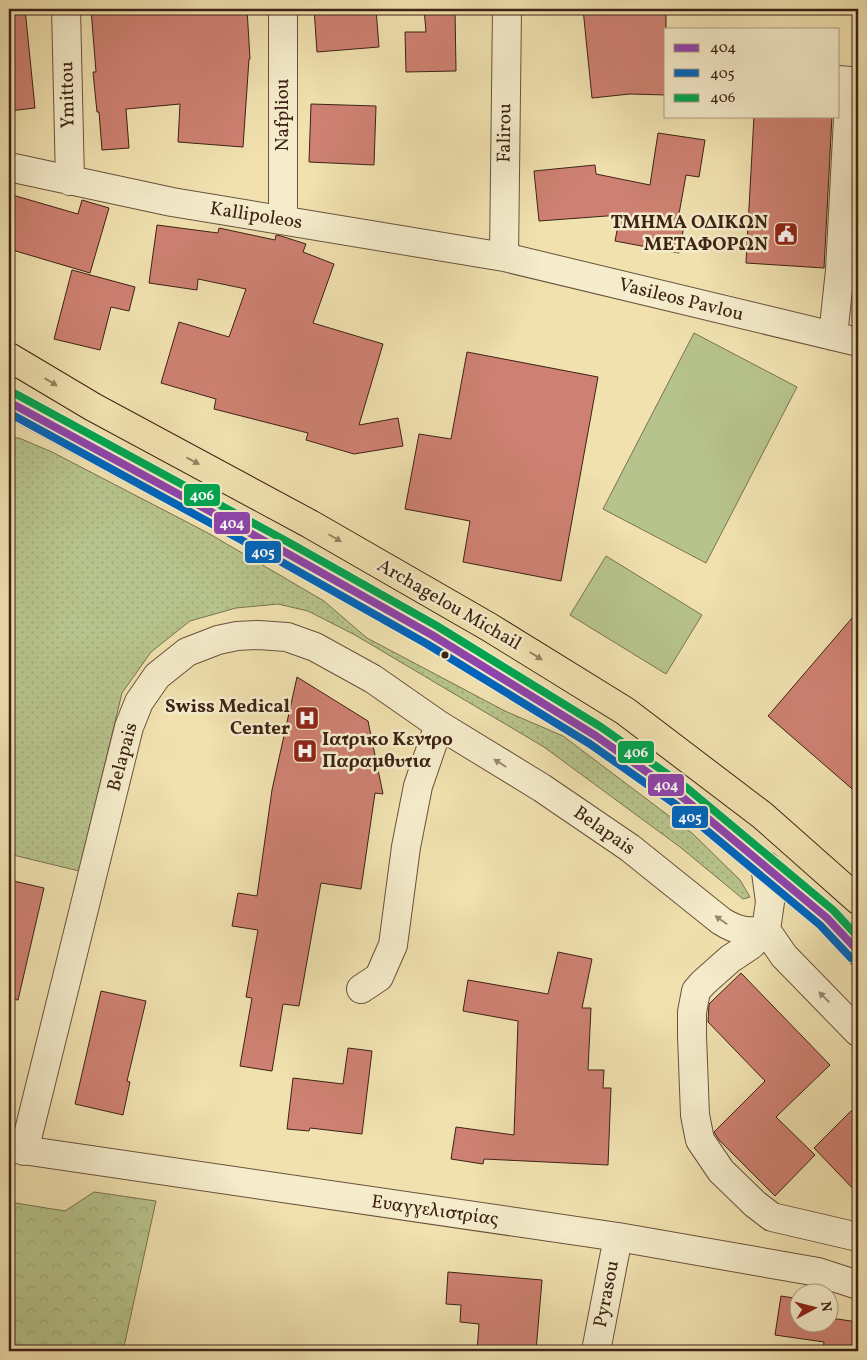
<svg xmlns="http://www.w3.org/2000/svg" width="867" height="1360" font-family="Vollkorn,serif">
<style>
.grass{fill:url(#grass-dots);stroke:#7a7250}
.park{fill:url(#park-crowns);stroke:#7a7250}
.pitch{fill:#b7c38c;stroke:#7a7250}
.building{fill:#ce8172;stroke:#3d2215}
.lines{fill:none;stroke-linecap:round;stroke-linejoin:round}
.minor-casing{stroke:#6a523c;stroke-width:30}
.major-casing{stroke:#3d2215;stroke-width:30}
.minor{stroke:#f5eccb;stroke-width:28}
.major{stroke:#f0e1af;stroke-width:28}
.bus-1-casing{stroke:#f5eccb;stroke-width:11}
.bus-2-casing{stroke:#f5eccb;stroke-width:11}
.bus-3-casing{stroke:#f5eccb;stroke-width:11}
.bus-1{stroke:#8e44ad;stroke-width:8}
.bus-2{stroke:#0065bd;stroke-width:8}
.bus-3{stroke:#00a651;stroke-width:8}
.oneway{fill:#968262}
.oneway2{fill:#998770}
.bus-dot{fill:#3d2215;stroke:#f5eccb;stroke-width:2}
.labels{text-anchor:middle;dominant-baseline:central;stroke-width:5;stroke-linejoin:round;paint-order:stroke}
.street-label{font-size:19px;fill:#3d2215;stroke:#f5eccb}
.poi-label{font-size:19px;font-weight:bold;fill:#3d2215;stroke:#f5eccb;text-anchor:end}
.line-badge{stroke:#f5eccb;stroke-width:2}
.badge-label{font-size:14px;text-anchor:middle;font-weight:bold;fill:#fff}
</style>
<defs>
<pattern id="grass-dots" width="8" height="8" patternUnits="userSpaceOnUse" patternTransform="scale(1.25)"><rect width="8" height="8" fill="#b7c38c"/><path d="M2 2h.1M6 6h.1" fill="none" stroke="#9ea778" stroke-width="1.8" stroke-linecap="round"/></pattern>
<pattern id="park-crowns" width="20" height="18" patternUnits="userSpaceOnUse" patternTransform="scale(1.25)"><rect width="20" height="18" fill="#b7c38c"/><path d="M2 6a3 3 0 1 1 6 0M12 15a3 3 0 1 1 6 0" fill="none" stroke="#9ea778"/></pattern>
</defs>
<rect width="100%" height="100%" fill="#f0e1af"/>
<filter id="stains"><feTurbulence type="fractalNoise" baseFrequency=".004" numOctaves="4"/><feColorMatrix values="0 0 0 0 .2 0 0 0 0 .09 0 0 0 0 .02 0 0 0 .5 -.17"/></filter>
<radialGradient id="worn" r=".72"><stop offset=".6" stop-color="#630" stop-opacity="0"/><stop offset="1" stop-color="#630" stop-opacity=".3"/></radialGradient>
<path class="grass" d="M 9,438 L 19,438 L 52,452 L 208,533 L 324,601 L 367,638 L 505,711 L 563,736 L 693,834 L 740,880 L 750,897 L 743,899 L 680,847 L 544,747 L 355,635 L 308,611 L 278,604 L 236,608 L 190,621 L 151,652 L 122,693 L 79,871 L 9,854 Z"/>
<path class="park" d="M 94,1192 L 156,1201 L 123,1351 L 9,1351 L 9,1202 L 65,1211 Z"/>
<path class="pitch" d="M 694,333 L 797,387 L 706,563 L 603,509 Z
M 606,556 L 702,615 L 666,674 L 570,615 Z"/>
<path class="building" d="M 9,9 L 25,9 L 35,108 L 9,111 Z
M 91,9 L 247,9 L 250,59 L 249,59 L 243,147 L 178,142 L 180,104 L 126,109 L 129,148 L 102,150 L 99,112 L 97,112 L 93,72 L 96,72 Z
M 314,9 L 376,9 L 379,47 L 317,52 Z
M 424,9 L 455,9 L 456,71 L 406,72 L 405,32 L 426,32 Z
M 583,9 L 666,9 L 666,95 L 630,94 L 592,98 Z
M 311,104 L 376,106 L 374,165 L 309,162 Z
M 754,116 L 832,116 L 824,268 L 746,263 Z
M 658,133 L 705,140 L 699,177 L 686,175 L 677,225 L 684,226 L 679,253 L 615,241 L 620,215 L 539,221 L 534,171 L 595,165 L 596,174 L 650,185 Z
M 9,194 L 78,214 L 82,200 L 109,208 L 90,273 L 9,249 Z
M 157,225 L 218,233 L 219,228 L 275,240 L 276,235 L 281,236 L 306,244 L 303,252 L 334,264 L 313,323 L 383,344 L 359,425 L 398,418 L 403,446 L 354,454 L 306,440 L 308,433 L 214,409 L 216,399 L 161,383 L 179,322 L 229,337 L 246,289 L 198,279 L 197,290 L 149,283 Z
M 72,270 L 135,287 L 129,311 L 111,307 L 100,350 L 54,339 Z
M 467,352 L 598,377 L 561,581 L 463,562 L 470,521 L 405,509 L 419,434 L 451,439 Z
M 858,611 L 858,794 L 768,716 Z
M 297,677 L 368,721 L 383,794 L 375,793 L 361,889 L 321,883 L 299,1006 L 283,1004 L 272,1071 L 240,1066 L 252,998 L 246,997 L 258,930 L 232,926 L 238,893 L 257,896 L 272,790 Z
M 9,880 L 44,888 L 18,1000 L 9,999 Z
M 558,952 L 592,959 L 582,1008 L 591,1008 L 588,1070 L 604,1070 L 603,1088 L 611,1088 L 608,1165 L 484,1159 L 483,1164 L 451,1159 L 456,1127 L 514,1135 L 518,1021 L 463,1011 L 468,980 L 548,994 Z
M 741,973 L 830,1065 L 776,1117 L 815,1155 L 775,1196 L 719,1140 L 714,1132 L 765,1081 L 708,1022 L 709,1004 Z
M 101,991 L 146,1001 L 127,1081 L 130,1082 L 123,1115 L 75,1104 Z
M 348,1048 L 372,1051 L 362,1134 L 310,1128 L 309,1131 L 287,1129 L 293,1078 L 343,1084 Z
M 858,1104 L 858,1194 L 814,1148 Z
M 448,1272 L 542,1280 L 536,1351 L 477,1351 L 479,1324 L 460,1322 L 461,1305 L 446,1304 Z
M 781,1296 L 800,1299 L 800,1322 L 830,1322 L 830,1318 L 858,1322 L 858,1351 L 823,1351 L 824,1342 L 775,1335 Z"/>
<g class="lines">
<defs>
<path id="minor" d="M 66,9 L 70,181
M 283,9 L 283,220
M 9,167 L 172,202 L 504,257 L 858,342
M 504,257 L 507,9
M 833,336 L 840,270 L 850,81 L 838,80
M 765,865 L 770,902 L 766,930 L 784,956 L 858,1032
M 766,930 L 751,945 L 730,959 L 703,983 L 696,991 L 692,1012 L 692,1036 L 695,1115 L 700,1140 L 721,1171 L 755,1204 L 772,1217 L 858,1237
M 361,989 L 379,977 L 393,945 L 406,847 L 418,786 L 439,725
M 9,1148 L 618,1237 L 818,1272 L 858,1285
M 24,1151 L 129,727 L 139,702 L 157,676 L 187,652 L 218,640 L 237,636 L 258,635 L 287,637 L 315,647 L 373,679 L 439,725 L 542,788 L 630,848 L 721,921 C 737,931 748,933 766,930
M 596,1351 L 618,1237"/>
<path id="major" d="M 9,357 L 93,407 L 310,524 L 489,627 L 625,711 L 762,815 L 858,900
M 9,402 L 283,551 L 432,635 L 596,736 L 681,796 L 827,918 L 858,951"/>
</defs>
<use href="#minor" class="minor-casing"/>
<use href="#major" class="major-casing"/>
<use href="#minor" class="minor"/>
<use href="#major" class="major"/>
<defs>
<path id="bus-1" d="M 9,402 L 283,551 L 432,635 L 596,736 L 681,796 L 827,918 L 858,951"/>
<path id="bus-2" d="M 9,413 L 278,560 L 427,644 L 590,744 L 675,804 L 820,925 L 851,958"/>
<path id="bus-3" d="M 14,393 L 288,542 L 437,626 L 601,727 L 687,788 L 833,910 L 858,937"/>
</defs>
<use href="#bus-1" class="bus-1-casing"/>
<use href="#bus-2" class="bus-2-casing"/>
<use href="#bus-3" class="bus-3-casing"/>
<use href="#bus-1" class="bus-1"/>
<use href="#bus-2" class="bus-2"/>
<use href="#bus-3" class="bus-3"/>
</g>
<defs><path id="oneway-solid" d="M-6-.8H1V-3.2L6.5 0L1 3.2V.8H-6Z" transform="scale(1.25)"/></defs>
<g class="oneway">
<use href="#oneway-solid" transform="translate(51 382) rotate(31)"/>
<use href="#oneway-solid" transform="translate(193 461) rotate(28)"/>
<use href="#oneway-solid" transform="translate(335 538) rotate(30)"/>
<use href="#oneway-solid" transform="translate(536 656) rotate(32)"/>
</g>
<g class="oneway2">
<use href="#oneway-solid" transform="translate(500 763) rotate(-148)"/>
<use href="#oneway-solid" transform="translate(721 920) rotate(-145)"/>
<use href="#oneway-solid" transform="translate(824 997) rotate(-135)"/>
</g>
<defs>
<symbol id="civic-square" viewBox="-11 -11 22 22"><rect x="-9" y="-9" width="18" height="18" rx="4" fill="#8f2418" stroke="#f5eccb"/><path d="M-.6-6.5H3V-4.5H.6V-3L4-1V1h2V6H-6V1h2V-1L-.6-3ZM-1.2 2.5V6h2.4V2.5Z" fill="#fff"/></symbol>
<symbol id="hospital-square" viewBox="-11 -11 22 22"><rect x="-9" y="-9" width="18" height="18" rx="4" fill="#8f2418" stroke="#f5eccb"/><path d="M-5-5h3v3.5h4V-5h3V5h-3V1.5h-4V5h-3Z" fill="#fff"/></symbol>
</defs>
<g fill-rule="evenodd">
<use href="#civic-square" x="772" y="220" width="28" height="28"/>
<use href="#hospital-square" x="293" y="704" width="28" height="28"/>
<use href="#hospital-square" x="291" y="737" width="28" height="28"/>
</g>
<circle class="bus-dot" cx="445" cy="655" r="4.5"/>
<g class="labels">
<g class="street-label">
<text transform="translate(68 95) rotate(-91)">Ymittou</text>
<text transform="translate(283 115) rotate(-90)">Nafpliou</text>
<text transform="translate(505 133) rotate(-89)">Falirou</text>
<text transform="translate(256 216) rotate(9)">Kallipoleos</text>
<text transform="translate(681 300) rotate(14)">Vasileos Pavlou</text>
<text transform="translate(449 605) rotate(30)">Archagelou Michail</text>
<text transform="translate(123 757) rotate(-75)">Belapais</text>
<text transform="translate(604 831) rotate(35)">Belapais</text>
<text transform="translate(435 1211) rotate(8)">Ευαγγελιστρίας</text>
<text transform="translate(607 1294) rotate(-79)">Pyrasou</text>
</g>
<g class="poi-label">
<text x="768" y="223">ΤΜΗΜΑ ΟΔΙΚΩΝ<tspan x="768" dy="22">ΜΕΤΑΦΟΡΩΝ</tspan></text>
<text x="290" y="707">Swiss Medical<tspan x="290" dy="22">Center</tspan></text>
<text x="322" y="740" text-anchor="start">Ιατρικο Κεντρο<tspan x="322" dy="22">Παραμθυτια</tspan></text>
</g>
</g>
<g class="line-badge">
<rect x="183" y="483" width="38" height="24" rx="5" fill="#00a651"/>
<rect x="213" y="511" width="38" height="24" rx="5" fill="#8e44ad"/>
<rect x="244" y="540" width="38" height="24" rx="5" fill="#0065bd"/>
<rect x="617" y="740" width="38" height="24" rx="5" fill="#00a651"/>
<rect x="647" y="773" width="38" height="24" rx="5" fill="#8e44ad"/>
<rect x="671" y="805" width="38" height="24" rx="5" fill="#0065bd"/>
</g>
<g class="badge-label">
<text x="202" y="500">406</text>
<text x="232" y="528">404</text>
<text x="263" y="557">405</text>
<text x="636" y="757">406</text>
<text x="666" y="790">404</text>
<text x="690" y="822">405</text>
</g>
<rect width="867" height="1360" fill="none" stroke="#f0e1af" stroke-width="30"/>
<rect x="10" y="10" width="847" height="1340" fill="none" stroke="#3d2215" stroke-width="2.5"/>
<rect x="15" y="15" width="837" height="1330" fill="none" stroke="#3d2215"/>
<rect x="664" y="28" width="175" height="90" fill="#f5eccb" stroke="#ab9b82"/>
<rect x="674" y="44" width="25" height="8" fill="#8e44ad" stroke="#ab9b82"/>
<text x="710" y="52" font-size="15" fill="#3d2215">404</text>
<rect x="674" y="69" width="25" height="8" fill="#0065bd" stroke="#ab9b82"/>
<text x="710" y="78" font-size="15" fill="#3d2215">405</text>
<rect x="674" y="94" width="25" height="8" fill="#00a651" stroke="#ab9b82"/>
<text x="710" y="102" font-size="15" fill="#3d2215">406</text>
<g transform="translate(814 1308) rotate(83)"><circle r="24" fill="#f5eccb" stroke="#ab9b82"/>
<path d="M0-4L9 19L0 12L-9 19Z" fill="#8f2418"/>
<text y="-8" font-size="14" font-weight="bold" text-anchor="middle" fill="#3d2215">N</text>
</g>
<rect width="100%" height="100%" filter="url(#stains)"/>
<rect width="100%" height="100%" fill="url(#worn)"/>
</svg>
